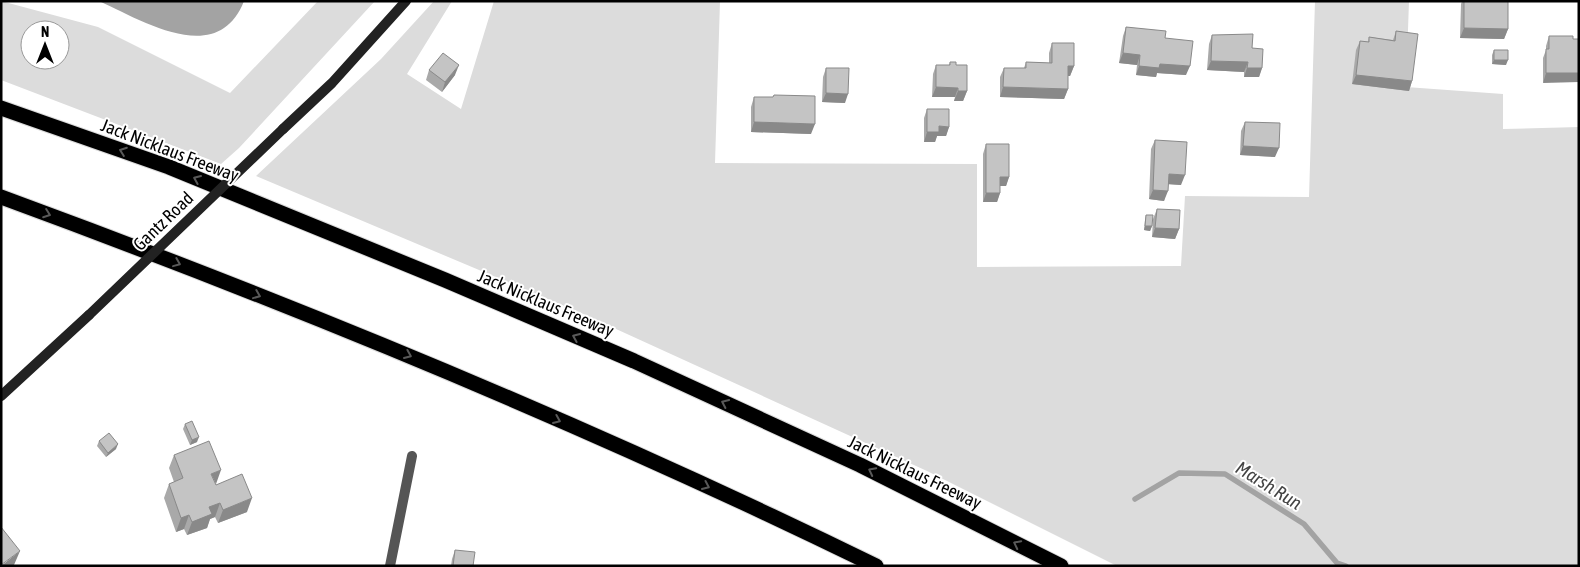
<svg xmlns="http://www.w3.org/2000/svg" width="1580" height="567" font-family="'Asap Condensed',sans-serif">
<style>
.green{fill:#dcdcdc;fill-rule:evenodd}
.water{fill:#a3a3a3}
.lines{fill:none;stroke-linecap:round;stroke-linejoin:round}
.stream{stroke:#a3a3a3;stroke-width:5.5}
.highway-casing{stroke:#dbdbdb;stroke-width:17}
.street{stroke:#555;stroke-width:10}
.secondary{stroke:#222;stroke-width:10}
.highway{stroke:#000;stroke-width:15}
.secondary-bridge{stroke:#222;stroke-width:10}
.wall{fill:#a9a9a9}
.shaded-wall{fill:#898989}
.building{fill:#c4c4c4;stroke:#898989}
.oneway{stroke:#595959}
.labels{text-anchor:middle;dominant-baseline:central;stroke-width:4;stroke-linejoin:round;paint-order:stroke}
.street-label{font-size:18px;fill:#000;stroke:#fff}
.water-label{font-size:19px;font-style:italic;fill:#444;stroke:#fff}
</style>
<rect width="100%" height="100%" fill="#fff"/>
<path class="green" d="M 1,1 L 98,27 L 230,93 L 318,1 L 375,1 L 239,148 L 221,164 L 1,80 ZM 30,30 L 60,30 L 60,60 L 30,60 Z
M 434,1 L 452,1 L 407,74 L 461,109 L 494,1 L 720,1 L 715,163 L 977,164 L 977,267 L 1181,266 L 1185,196 L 1309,197 L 1315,1 L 1409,1 L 1406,87 L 1503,94 L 1503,129 L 1579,127 L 1579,566 L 1117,566 L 927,471 L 581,313 L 256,176 L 381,59 Z"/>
<path class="water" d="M 99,1 L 244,1 C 218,68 143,21 99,1 Z"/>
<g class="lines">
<path class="stream" d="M 1135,499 L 1179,473 L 1225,474 L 1304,524 L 1337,563 L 1346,566"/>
<defs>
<path id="highway" d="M 1,108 L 169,167 L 445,280 L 634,361 L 860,465 L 1061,566
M 1,197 C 298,306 592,427 876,566"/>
</defs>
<use href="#highway" class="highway-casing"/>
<path class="street" d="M 390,566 L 412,456"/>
<path class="secondary" d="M 283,129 L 332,83 L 406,1
M 1,396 L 89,315"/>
<use href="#highway" class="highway"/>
<path class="secondary-bridge" d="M 89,315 L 283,129"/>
</g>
<path class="wall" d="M 1462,1 L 1508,1 L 1508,29 L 1504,39 L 1460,38 L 1461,4 Z
M 1126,27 L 1165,38 L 1186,75 L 1157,73 L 1156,77 L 1136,75 L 1137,65 L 1119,63 L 1123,36 Z
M 1396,31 L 1412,81 L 1409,91 L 1352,84 L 1356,50 L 1360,41 L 1368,42 L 1369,37 L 1393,40 Z
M 1212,35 L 1252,48 L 1262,68 L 1259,77 L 1244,77 L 1244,72 L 1207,70 L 1209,44 Z
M 1549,36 L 1573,36 L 1543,83 L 1543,58 L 1546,50 L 1546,46 Z
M 1052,43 L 1074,66 L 1070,76 L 1068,76 L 1068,89 L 1064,99 L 1000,97 L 1000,77 L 1004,68 L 1024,68 L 1026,62 L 1049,63 L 1049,53 Z
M 1494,50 L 1506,65 L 1492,64 L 1492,55 Z
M 950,62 L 956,65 L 967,91 L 963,101 L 954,101 L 955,97 L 932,97 L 933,74 L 936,65 L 949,65 Z
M 826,68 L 845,103 L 822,102 L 823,77 Z
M 429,70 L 455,75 L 442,92 L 426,80 Z
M 774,95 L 811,134 L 751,132 L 751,107 L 754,97 L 773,97 Z
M 927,109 L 949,127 L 946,136 L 937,136 L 935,142 L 924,142 L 924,118 Z
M 1245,122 L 1275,157 L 1240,155 L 1241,131 Z
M 1155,140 L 1181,185 L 1168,184 L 1164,201 L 1149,199 L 1151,149 Z
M 986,144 L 1009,177 L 1006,186 L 1000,186 L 1000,193 L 997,202 L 983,202 L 983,154 Z
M 1157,209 L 1179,229 L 1175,239 L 1152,237 L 1153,219 Z
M 1146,215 L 1152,226 L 1150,231 L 1144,230 L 1145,220 Z
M 185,424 L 197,442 L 190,445 L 183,429 Z
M 99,441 L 116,449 L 106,457 L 97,446 Z
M 174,455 L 215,484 L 247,512 L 218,523 L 215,517 L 210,519 L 207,528 L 187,535 L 184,529 L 176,532 L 164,498 L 169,484 L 174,482 L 169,468 Z
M 455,550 L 473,566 L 451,566 L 452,559 Z"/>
<path class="shaded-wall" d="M 1464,28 L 1508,29 L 1504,39 L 1460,38 Z
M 1123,53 L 1140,55 L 1137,65 L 1119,63 Z
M 1494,60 L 1508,60 L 1506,65 L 1492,64 Z
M 1211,61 L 1248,62 L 1244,72 L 1207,70 Z
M 1160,64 L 1190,66 L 1186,75 L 1157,73 L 1156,77 L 1136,75 L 1139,66 Z
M 459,65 L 455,75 L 442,92 L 445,82 Z
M 1068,66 L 1074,66 L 1070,76 L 1065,76 Z
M 1247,68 L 1262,68 L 1259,77 L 1244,77 Z
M 1546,73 L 1579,73 L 1579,82 L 1543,83 Z
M 1356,75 L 1412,81 L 1409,91 L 1352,84 Z
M 936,87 L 958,88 L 955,97 L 932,97 Z
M 1003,87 L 1068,89 L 1064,99 L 1000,97 Z
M 958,91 L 967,91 L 963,101 L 954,101 Z
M 826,93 L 848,94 L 845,103 L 822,102 Z
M 754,122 L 815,124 L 811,134 L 751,132 Z
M 939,126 L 949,127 L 946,136 L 937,136 L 935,142 L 924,142 L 927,132 Z
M 1243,146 L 1279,148 L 1275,157 L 1240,155 Z
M 1169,174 L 1185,175 L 1181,185 L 1166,184 Z
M 1000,177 L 1009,177 L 1006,186 L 997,186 Z
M 1153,190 L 1168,191 L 1164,201 L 1149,199 Z
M 986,193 L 1000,193 L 997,202 L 983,202 Z
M 1145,226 L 1152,226 L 1150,231 L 1144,230 Z
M 1155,228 L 1179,229 L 1175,239 L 1152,237 Z
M 199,437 L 197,442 L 190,445 L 192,440 Z
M 118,444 L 116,449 L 106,457 L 108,453 Z
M 221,470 L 216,484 L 211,474 Z
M 252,498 L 247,512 L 218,523 L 223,510 Z
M 220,503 L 215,517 L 210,519 L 207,528 L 187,535 L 192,522 L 209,507 Z
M 189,515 L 184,529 L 176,532 L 181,518 Z
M 20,551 L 14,565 L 13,566 L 1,566 Z"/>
<path class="building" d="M 1464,1 L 1508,1 L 1508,29 L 1464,28 Z
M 1126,27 L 1166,31 L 1165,38 L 1193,41 L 1190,66 L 1160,64 L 1159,68 L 1139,66 L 1140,55 L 1123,53 Z
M 1396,31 L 1418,34 L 1412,81 L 1356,75 L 1360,41 L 1369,42 L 1369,37 L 1395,41 Z
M 1253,34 L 1252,48 L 1263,49 L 1262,68 L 1247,68 L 1248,62 L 1211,61 L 1212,35 Z
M 1549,36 L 1573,36 L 1573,39 L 1579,39 L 1579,73 L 1546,73 L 1546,49 L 1549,49 Z
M 1052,43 L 1074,43 L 1074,66 L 1068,66 L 1068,89 L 1003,87 L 1004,68 L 1026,68 L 1026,62 L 1052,63 Z
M 1494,50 L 1508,50 L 1508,60 L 1494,60 Z
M 443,53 L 459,65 L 445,82 L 429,70 Z
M 950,62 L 956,62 L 956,65 L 967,65 L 967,91 L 958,91 L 958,88 L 936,87 L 936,65 L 950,65 Z
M 826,68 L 849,68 L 848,94 L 826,93 Z
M 774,95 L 815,96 L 815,124 L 754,122 L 754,97 L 773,97 Z
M 927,109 L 949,109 L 949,127 L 939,126 L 939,132 L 927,132 Z
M 1245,122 L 1280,123 L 1279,148 L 1243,146 Z
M 1155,140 L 1187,142 L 1185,175 L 1169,174 L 1168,191 L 1153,190 Z
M 986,144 L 1009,144 L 1009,177 L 1000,177 L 1000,193 L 986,193 Z
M 1157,209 L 1180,210 L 1179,229 L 1155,228 Z
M 1146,215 L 1153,215 L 1152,226 L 1145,226 Z
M 192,421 L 199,437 L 192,440 L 185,424 Z
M 109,433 L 118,444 L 108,453 L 99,441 Z
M 209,441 L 221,470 L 211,474 L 216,485 L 242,474 L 252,498 L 223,510 L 220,503 L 209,507 L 212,514 L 192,522 L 189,515 L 181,518 L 169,484 L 183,478 L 174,455 Z
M 1,527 L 20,551 L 1,565 Z
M 455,550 L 475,552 L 473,566 L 453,566 Z"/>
<defs><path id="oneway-chevron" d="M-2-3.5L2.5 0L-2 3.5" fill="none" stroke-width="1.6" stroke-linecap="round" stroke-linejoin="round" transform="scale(1.25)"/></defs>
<g class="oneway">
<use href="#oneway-chevron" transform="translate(123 151) rotate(-160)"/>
<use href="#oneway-chevron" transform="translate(197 179) rotate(-157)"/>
<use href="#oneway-chevron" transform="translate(47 214) rotate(20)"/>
<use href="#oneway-chevron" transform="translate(177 263) rotate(22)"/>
<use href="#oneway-chevron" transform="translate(257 295) rotate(22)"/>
<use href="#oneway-chevron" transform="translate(576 337) rotate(-157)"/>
<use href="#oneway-chevron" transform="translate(408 355) rotate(23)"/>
<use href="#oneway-chevron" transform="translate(725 403) rotate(-155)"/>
<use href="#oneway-chevron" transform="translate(557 420) rotate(23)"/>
<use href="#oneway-chevron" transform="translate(872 471) rotate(-153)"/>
<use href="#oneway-chevron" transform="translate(706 486) rotate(24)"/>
<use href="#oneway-chevron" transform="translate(1017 544) rotate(-153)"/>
</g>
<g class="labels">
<g class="street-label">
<text transform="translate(170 150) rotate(21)">Jack Nicklaus Freeway</text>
<text transform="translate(163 221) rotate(-44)">Gantz Road</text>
<text transform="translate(546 303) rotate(23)">Jack Nicklaus Freeway</text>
<text transform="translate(915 472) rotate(26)">Jack Nicklaus Freeway</text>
</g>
<g class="water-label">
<text transform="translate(1269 485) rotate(32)">Marsh Run</text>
</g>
</g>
<rect width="1580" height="567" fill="none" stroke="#000000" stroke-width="5"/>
<g transform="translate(45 45)"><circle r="24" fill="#ffffff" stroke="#999999"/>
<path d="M0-4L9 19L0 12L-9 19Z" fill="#000000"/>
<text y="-8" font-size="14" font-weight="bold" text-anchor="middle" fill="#000000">N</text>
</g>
</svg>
